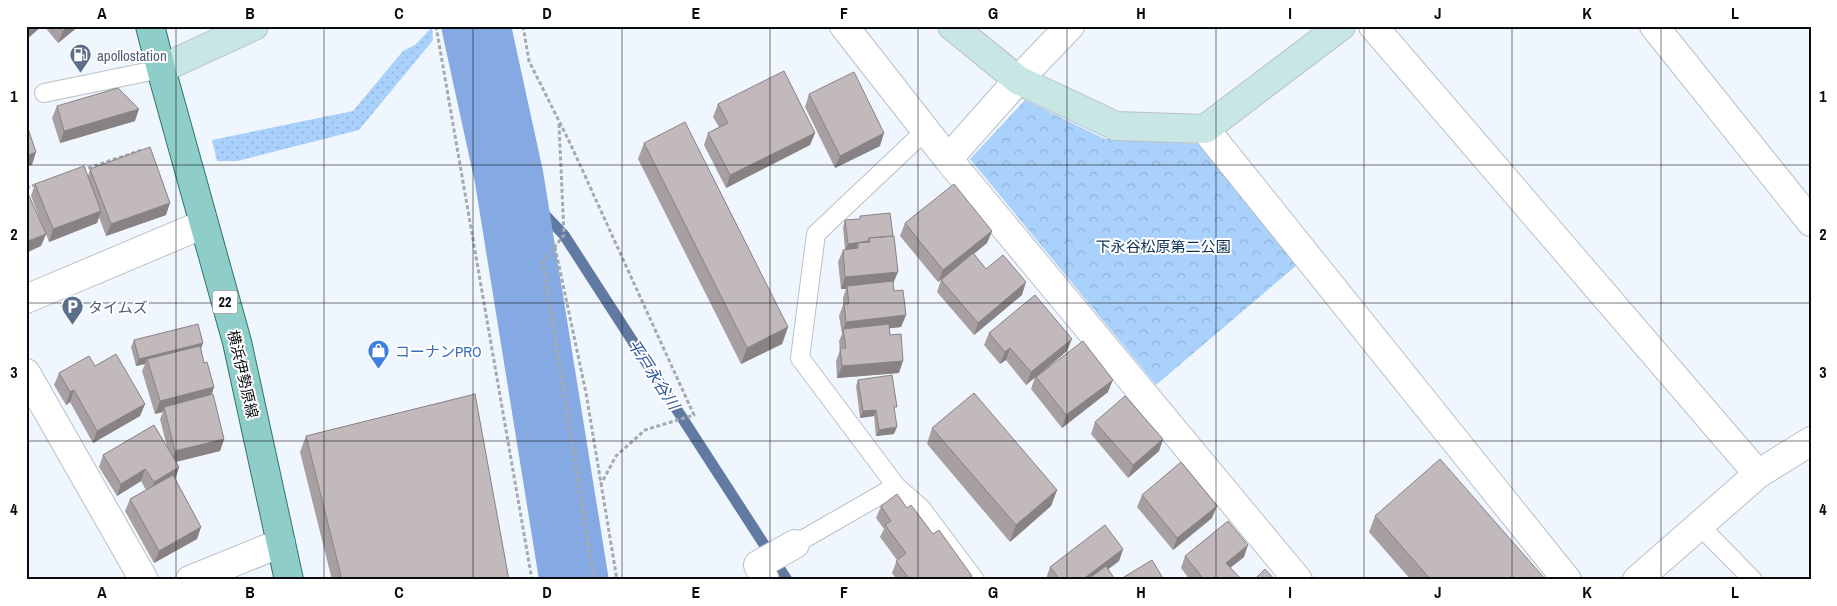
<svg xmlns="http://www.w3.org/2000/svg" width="1837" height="606" font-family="'Archivo Narrow','Noto Sans JP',sans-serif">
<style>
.grass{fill:url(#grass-dots)}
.park{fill:url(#park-crowns)}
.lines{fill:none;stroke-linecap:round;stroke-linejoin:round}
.stream{stroke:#607aa2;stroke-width:11}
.river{stroke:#85a9e2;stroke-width:69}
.lane-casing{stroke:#bac0c7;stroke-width:20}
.street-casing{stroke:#bac0c7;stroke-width:30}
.secondary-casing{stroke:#bac0c7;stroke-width:30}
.primary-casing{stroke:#2f7470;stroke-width:30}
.path{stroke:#a5aaaf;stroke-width:3;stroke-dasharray:4 2.5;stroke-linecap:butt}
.lane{stroke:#fff;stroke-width:18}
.street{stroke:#fff;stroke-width:28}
.secondary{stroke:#c7e6e4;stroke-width:28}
.primary{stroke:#8fcec8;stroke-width:28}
.wall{fill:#a79fa2}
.shaded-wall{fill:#888284}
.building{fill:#c2b9bc;stroke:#888284}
.grid{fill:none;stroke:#090b0e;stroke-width:1;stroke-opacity:0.55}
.labels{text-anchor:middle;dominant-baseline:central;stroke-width:4;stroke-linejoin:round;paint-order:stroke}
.shield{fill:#fff;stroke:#535456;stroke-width:1}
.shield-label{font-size:14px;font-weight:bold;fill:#090b0e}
.service-label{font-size:15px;fill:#4e5e75;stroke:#fff;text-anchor:start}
.park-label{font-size:15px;fill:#0d3153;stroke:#fff}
.shop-label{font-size:15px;fill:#366cbe;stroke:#fff;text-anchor:start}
.street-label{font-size:15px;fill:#090b0e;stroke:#fff}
.water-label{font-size:16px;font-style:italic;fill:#2a5499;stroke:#fff}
.neatline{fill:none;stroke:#090b0e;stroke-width:2}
.grid-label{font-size:16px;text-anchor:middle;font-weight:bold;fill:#090b0e}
</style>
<defs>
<pattern id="grass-dots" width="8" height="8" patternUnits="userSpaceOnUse" patternTransform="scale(1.25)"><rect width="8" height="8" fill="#aad1fb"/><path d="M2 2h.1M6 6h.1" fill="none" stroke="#91b2d6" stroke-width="1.8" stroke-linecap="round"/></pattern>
<pattern id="park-crowns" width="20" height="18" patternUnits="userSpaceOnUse" patternTransform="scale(1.25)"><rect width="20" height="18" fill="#aad1fb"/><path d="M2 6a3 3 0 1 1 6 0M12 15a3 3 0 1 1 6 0" fill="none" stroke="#91b2d6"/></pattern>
</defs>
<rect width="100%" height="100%" fill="#f0f6fd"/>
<path class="grass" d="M 432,27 L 433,40 L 359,130 L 237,161 L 217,161 L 212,140 L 353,111 L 403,51 L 415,45 Z"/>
<path class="park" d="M 1025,100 L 1105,139 L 1202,144 L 1297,265 L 1156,385 L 970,159 Z"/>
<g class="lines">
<path class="stream" d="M 509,177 L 564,235 L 787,580"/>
<path class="river" d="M 476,26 L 509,177 L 574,580"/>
<defs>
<path id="lane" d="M 44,93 L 161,69
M 896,486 L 921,508 L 975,580
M 1699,525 L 1753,580
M 795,544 L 896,486 L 800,358 L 816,234 L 926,130"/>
<path id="street" d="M 844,26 L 948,159 L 1298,580
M 1373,26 L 1758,474
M 1654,26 L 1811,222
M 1205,129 L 1567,580
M 948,159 L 1018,80 L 1070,26
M 26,299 L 204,224
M 26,373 L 144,580
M 190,580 L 281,543
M 765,580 L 758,565 L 795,544
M 1637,580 L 1758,474 L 1811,441"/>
<path id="secondary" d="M 952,26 L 1018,80 L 1116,126 L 1205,129 L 1341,26
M 161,69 L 254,26"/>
<path id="primary" d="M 150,26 L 161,69 L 237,342 L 289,580"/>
</defs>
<use href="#lane" class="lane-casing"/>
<use href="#street" class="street-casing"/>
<use href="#secondary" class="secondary-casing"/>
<use href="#primary" class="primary-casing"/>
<path class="path" d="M 436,26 L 532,580
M 523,26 L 529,61 L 570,143 L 694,415 L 645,430 L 616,456 L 601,484
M 559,124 L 564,235 L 543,262 L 594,580
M 82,170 L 142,150
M 26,188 L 38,184
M 555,247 L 586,393 L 617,580"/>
<use href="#lane" class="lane"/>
<use href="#street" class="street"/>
<use href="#secondary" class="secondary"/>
<use href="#primary" class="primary"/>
</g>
<path class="wall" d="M 44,26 L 79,26 L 58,43 Z
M 809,94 L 880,146 L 835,168 L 805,107 Z
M 718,104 L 815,133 L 810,145 L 726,188 L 704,145 L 708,133 L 719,127 L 713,117 Z
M 57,106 L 135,121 L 60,143 L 52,118 Z
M 644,143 L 788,327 L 782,344 L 741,364 L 638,159 Z
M 90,169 L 166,215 L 106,236 L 99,217 L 97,223 L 49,242 L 46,234 L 41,246 L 45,233 L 31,196 L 35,184 L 88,176 Z
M 860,216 L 893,284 L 894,291 L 906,315 L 901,327 L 889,328 L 890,335 L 899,373 L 837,378 L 836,361 L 840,350 L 839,341 L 842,334 L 839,316 L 843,305 L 843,298 L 846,289 L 841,289 L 838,262 L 843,250 L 845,250 L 843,227 L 845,220 L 860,219 Z
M 905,223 L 992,231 L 987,243 L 974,254 L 986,269 L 1022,295 L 974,335 L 937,292 L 941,280 L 949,274 L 938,282 L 900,236 Z
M 989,333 L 1067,351 L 1046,369 L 1108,392 L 1062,428 L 1031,389 L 1035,377 L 1026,385 L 1006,360 L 1000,364 L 984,345 Z
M 134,340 L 201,349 L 204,363 L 214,387 L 211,395 L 224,439 L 220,451 L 176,462 L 179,467 L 175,479 L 201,527 L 197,539 L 154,563 L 125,511 L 130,499 L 146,490 L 141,481 L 117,496 L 99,467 L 103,455 L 167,447 L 160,419 L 163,412 L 155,414 L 142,371 L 145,364 L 136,366 L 131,347 Z
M 95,366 L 145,404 L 140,416 L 93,443 L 70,402 L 66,405 L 54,385 L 59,373 Z
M 858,380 L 894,434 L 876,436 L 874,416 L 860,418 L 856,386 Z
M 1095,422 L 1163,439 L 1159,451 L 1128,478 L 1091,434 Z
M 932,428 L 1057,490 L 1051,506 L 1010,542 L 927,444 Z
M 306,436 L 509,580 L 332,580 L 300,452 Z
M 1142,495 L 1212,518 L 1173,550 L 1137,507 Z
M 881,506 L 907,508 L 972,576 L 970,580 L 897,580 L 892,573 L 897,560 L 880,537 L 884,529 L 876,518 Z
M 1375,516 L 1546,580 L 1411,580 L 1369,532 Z
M 1123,549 L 1119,561 L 1108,569 L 1113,580 L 1046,580 L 1046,579 L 1050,567 Z
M 1185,556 L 1244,557 L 1230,568 L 1241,580 L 1190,580 L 1181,568 Z"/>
<path class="shaded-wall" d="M 32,26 L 42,26 L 26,40 L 26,31 Z
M 69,26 L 79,26 L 58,43 L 63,31 Z
M 139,109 L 135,121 L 60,143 L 64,131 Z
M 815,133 L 810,145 L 726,188 L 730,175 Z
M 884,133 L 880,146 L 835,168 L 840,156 Z
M 36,152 L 32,165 L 26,166 L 26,156 Z
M 170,203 L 166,215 L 106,236 L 111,224 Z
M 101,211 L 97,223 L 49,242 L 53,229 Z
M 992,231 L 987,243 L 938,282 L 943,270 Z
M 46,234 L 41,246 L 26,253 L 26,242 Z
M 868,241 L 866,248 L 858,243 L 856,249 L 845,250 L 848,244 Z
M 898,272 L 893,284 L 847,286 L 846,289 L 841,289 L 845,277 Z
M 1026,282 L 1022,295 L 974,335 L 978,323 Z
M 906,315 L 901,327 L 844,334 L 843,329 L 841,334 L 846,322 Z
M 788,327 L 782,344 L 741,364 L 747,348 Z
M 1072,339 L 1067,351 L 1026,385 L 1031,372 Z
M 203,343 L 201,349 L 147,359 L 145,364 L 136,366 L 139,359 Z
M 1010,348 L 1006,360 L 1000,364 L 1005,352 Z
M 903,361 L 899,373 L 837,378 L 842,366 Z
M 1113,380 L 1108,392 L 1062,428 L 1066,415 Z
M 214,387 L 210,399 L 164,407 L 163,412 L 155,414 L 160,401 Z
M 74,390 L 70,402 L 66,405 L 70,392 Z
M 145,404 L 140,416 L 93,443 L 97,431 Z
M 876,410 L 874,416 L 860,418 L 863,411 Z
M 897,427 L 894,434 L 876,436 L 879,430 Z
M 224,439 L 220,451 L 171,463 L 175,451 Z
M 1163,439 L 1159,451 L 1128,478 L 1133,465 Z
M 179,467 L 175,480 L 149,495 L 154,482 Z
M 145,469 L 141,481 L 117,496 L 121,484 Z
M 1057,490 L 1051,506 L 1010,542 L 1016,525 Z
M 1217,506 L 1212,518 L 1173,550 L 1177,538 Z
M 201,527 L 197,539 L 154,563 L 159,551 Z
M 1248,545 L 1244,557 L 1221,575 L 1226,563 Z
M 1123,549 L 1119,561 L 1094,580 L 1082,580 Z"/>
<path class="building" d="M 26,26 L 32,26 L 26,31 Z
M 59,26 L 69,26 L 63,31 Z
M 784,71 L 815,133 L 730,175 L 708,133 L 728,123 L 718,104 Z
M 854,72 L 884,133 L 840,156 L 809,94 Z
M 118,88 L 139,109 L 64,131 L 57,106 Z
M 685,122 L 788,327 L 747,348 L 644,143 Z
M 26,123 L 36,152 L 26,156 Z
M 150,147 L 170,203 L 111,224 L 90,169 Z
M 84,166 L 101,211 L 53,229 L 35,184 Z
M 954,184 L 992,231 L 943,270 L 905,223 Z
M 26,189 L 46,234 L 26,242 Z
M 890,213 L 893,236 L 869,238 L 868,241 L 848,244 L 845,220 L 860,219 L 860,216 Z
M 894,236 L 898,272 L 845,277 L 843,250 L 858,248 L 858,243 L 870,242 L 869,238 Z
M 973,253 L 986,269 L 1003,255 L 1026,282 L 978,323 L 941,280 Z
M 893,281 L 894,291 L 903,290 L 906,315 L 846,322 L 844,304 L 849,304 L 847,286 Z
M 1035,295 L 1072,339 L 1031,372 L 1010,348 L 1005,352 L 989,333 Z
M 198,324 L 203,343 L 139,359 L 134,340 Z
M 889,324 L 890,335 L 901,334 L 903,361 L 842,366 L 840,348 L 846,348 L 843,329 Z
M 1083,341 L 1113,380 L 1066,415 L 1036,377 Z
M 200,346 L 204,363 L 207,362 L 214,387 L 160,401 L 147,359 Z
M 116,354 L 145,404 L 97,431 L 74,390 L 70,392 L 59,373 L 89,356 L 95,366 Z
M 892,375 L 897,407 L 894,407 L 897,427 L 879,430 L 876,410 L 863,411 L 858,380 Z
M 974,393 L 1057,490 L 1016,525 L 932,428 Z
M 213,394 L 224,439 L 175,451 L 164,407 Z
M 475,394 L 509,580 L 342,580 L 306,436 Z
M 1125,396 L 1163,439 L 1133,465 L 1095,422 Z
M 154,425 L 179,467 L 154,482 L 145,469 L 121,484 L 103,455 Z
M 1440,459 L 1546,580 L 1431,580 L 1375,516 Z
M 1181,462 L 1217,506 L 1177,538 L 1142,495 Z
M 173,475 L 201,527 L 159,551 L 130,499 Z
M 897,494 L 907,508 L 911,505 L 933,534 L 939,530 L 972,576 L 966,580 L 910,580 L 896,561 L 906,553 L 885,525 L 891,521 L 881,506 Z
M 1228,521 L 1248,545 L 1226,563 L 1241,579 L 1199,580 L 1202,577 L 1185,556 Z
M 1105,525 L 1123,549 L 1082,580 L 1060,580 L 1050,567 Z
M 1152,560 L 1164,580 L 1119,580 Z
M 1106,566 L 1114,578 L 1113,580 L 1087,580 Z
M 1265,569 L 1275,580 L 1254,580 Z"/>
<path class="grid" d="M 176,26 L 176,580M 324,26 L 324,580M 473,26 L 473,580M 622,26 L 622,580M 770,26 L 770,580M 918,26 L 918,580M 1067,26 L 1067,580M 1216,26 L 1216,580M 1364,26 L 1364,580M 1512,26 L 1512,580M 1661,26 L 1661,580M 26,165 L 1811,165M 26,303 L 1811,303M 26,441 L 1811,441"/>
<defs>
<symbol id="fuel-pin" viewBox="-11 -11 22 30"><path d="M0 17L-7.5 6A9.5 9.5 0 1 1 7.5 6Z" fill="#5c6f8a" stroke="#fff"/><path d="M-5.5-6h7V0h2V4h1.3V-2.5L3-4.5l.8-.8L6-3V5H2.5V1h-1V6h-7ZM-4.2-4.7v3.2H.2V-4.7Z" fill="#fff"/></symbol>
<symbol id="parking-pin" viewBox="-11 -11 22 30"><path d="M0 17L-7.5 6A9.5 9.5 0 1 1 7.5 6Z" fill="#5c6f8a" stroke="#fff"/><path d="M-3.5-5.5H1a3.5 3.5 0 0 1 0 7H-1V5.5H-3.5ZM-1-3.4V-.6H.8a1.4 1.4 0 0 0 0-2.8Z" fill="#fff"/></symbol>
<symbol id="shop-pin" viewBox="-11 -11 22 30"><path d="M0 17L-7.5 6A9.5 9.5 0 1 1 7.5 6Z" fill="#3f7fe0" stroke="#fff"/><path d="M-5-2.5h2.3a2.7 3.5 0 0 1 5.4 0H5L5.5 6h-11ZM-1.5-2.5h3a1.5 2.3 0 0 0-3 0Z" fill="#fff"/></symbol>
</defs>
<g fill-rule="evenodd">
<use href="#fuel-pin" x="68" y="42" width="25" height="34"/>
<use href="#parking-pin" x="60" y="294" width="25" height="34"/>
<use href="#shop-pin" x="366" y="338" width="25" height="34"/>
</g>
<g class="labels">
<rect class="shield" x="212.5" y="290.5" width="25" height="23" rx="4"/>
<g class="shield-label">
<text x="225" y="302">22</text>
</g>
<g class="service-label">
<text x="97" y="55">apollostation</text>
<text x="88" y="307">タイムズ</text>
</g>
<g class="park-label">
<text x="1163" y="246">下永谷松原第二公園</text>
</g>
<g class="shop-label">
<text x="395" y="351">コーナンPRO</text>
</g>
<g class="street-label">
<text transform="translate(243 374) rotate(77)">横浜伊勢原線</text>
</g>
<g class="water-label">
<text transform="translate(654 374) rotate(57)">平戸永谷川</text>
</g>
</g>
<rect width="1837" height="606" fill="none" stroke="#ffffff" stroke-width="55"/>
<rect x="28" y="28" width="1782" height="550" class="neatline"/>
<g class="grid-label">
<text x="102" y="19">A</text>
<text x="250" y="19">B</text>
<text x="399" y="19">C</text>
<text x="547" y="19">D</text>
<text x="696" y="19">E</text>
<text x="844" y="19">F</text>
<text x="993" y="19">G</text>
<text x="1141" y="19">H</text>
<text x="1290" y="19">I</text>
<text x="1438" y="19">J</text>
<text x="1587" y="19">K</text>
<text x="1735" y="19">L</text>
<text x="14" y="102">1</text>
<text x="1823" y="102">1</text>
<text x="14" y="240">2</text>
<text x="1823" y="240">2</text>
<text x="14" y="378">3</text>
<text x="1823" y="378">3</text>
<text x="14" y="515">4</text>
<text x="1823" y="515">4</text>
<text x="102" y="598">A</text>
<text x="250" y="598">B</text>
<text x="399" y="598">C</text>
<text x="547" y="598">D</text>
<text x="696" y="598">E</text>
<text x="844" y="598">F</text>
<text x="993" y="598">G</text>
<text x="1141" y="598">H</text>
<text x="1290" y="598">I</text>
<text x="1438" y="598">J</text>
<text x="1587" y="598">K</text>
<text x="1735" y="598">L</text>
</g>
</svg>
